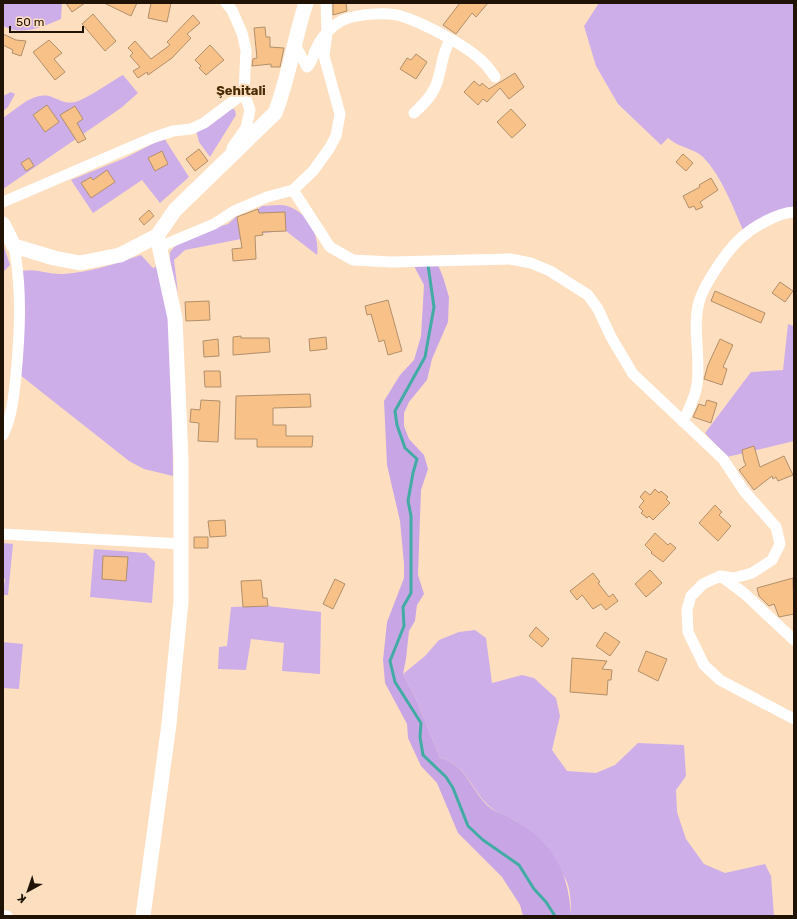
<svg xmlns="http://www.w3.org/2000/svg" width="797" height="919" font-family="Rubik,sans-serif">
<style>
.green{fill:#cdaee9}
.forest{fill:#c8a6e6}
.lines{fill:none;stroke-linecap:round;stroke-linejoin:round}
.stream{stroke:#42aba3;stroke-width:3}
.building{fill:#f7c188;stroke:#b28f6a}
.street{stroke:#fff;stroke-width:11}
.secondary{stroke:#fff;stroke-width:15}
.labels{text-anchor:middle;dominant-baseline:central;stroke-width:4;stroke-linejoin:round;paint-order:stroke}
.quarter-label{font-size:13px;font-weight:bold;fill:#482b04;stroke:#fddfc0}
</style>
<rect width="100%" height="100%" fill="#fddfc0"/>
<path class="green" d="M 3,3 L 62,3 L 61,19 C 43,27 22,36 3,26 Z
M 599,3 L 794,3 L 794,210 L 743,230 C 732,205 722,177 703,157 C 694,148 679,148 668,138 L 661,145 L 618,104 L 596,66 L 584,26 Z
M 123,75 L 138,93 L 121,108 L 3,189 L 3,118 C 17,109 34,90 52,97 C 60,100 65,104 75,102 C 85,100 112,81 123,75 Z
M 11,92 L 15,94 L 8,107 L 3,111 L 3,96 Z
M 231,108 L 235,110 L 236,115 L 210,157 L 199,142 L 196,130 Z
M 164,138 L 189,177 L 160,203 L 142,180 L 93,213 L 71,180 L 125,158 Z
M 262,206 C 269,206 280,204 287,206 C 308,212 320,236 317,255 L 286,231 L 262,233 L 258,209 Z
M 237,216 L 241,239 L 185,250 L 174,260 L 178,293 L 170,262 L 170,252 L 177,244 L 201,232 L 228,224 Z
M 3,244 L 10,265 L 3,272 Z
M 141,255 L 153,268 L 157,266 L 163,281 L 171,339 L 173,476 L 144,469 L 129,461 L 15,371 L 17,273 C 32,266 47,275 63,274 C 91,272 115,264 141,255 Z
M 788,324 L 794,326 L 794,441 L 727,457 L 705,433 L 751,372 L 783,370 Z
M 3,543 L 13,544 L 8,595 L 3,595 L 5,579 L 3,578 Z
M 94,549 L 146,553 L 155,562 L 152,603 L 90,597 Z
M 268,606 L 321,612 L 320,674 L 282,671 L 284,643 L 251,639 L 246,670 L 218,669 L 219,647 L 227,646 L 231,607 Z
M 475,630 L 486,638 L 492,683 L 522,675 L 534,678 L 556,698 L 560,716 L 552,750 L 567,771 L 596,773 L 615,765 L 638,743 L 684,745 L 686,776 L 676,790 L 677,812 L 686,839 L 704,864 L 725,873 L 765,864 L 771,876 L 774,916 L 571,916 C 571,905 571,890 566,880 C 557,861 530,828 512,819 C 503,814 496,813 488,805 C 470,788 466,764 440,758 L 417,701 L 403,674 L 425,656 L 439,640 L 459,632 Z
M 3,642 L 23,644 L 19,689 L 3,688 Z"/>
<path class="forest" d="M 413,264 L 438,265 L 443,277 L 449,297 L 448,322 L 432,359 L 427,380 L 409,402 L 404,413 L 404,426 L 409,439 L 424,455 L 428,469 L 421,490 L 418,575 L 424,594 L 417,605 L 415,621 L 409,631 L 406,659 L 403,674 L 417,701 L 440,758 C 466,764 470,789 488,806 C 496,813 504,814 512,819 C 552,841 569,871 571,916 L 523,916 L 520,905 L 502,877 L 458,833 L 437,783 L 421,766 L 408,738 L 407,724 L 385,683 L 383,660 L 387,622 L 404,578 L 404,564 L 400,521 L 387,465 L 384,401 L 400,375 L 414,360 L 421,336 L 424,285 Z"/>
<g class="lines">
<path class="stream" d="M 428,265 L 434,307 L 425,357 L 395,411 L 397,425 L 405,448 L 417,459 L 413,473 L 408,501 L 411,516 L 411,593 L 403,607 L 404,626 L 390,661 L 395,682 L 421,723 L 420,737 L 423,755 L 446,777 L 453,788 L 468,826 L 483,840 L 519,865 L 534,889 L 546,902 L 555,916"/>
</g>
<path class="building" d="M 66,3 L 85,3 L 72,12 Z
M 104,3 L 137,3 L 131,16 Z
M 151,3 L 171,3 L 167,22 L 148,18 Z
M 333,3 L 346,3 L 347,11 L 333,15 Z
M 460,3 L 488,3 L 476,17 L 472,13 L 456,34 L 443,25 Z
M 93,14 L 116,41 L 105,51 L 82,24 Z
M 193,15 L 200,23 L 187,34 L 191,38 L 172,58 L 148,75 L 147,72 L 138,78 L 133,71 L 140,67 L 130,56 L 133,53 L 128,48 L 135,41 L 151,59 L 170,45 L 167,42 Z
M 265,27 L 266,37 L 270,37 L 270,47 L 284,48 L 280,67 L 271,67 L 271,64 L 252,66 L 253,59 L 257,58 L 254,28 Z
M 3,34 L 16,40 L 26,41 L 21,56 L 12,53 L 13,50 L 3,45 Z
M 49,40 L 62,53 L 54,59 L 65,72 L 55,80 L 33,52 Z
M 210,45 L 224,60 L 206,75 L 199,68 L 201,66 L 195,60 Z
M 416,54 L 427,62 L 416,79 L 400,69 L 407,58 L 411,60 Z
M 515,73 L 524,87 L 509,99 L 500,88 L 487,102 L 483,99 L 478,105 L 464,92 L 474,81 L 480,86 L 482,83 L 489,89 Z
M 47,105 L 59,122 L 45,132 L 33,115 Z
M 75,106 L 83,119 L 77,123 L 86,139 L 78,143 L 60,115 Z
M 511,109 L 526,125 L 512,138 L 497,122 Z
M 199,149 L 208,161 L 195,171 L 186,159 Z
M 162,151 L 168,164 L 155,171 L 148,158 Z
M 683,154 L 693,163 L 686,171 L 676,162 Z
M 29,158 L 34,166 L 26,171 L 21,163 Z
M 107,170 L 115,182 L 91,198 L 81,183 L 91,177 L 93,180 Z
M 711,178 L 718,190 L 700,202 L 703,207 L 696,210 L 694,206 L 689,208 L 683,196 L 700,187 L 699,185 Z
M 258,209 L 259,213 L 285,212 L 286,231 L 262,232 L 263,235 L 255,236 L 256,259 L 233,261 L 232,249 L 242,248 L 237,217 Z
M 149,210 L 154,216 L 144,225 L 139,219 Z
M 780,282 L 793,291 L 785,302 L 772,293 Z
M 715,291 L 765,313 L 761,323 L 711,301 Z
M 388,300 L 402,351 L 388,355 L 384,340 L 379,342 L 371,314 L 367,315 L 365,306 Z
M 209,301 L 210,320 L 186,321 L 185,302 Z
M 241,336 L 241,338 L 269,338 L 270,352 L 233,355 L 233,337 Z
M 326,337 L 327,349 L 310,351 L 309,339 Z
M 218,339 L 219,356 L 204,357 L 203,341 Z
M 720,339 L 733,345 L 723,367 L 727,369 L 722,385 L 704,379 L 708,365 Z
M 204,371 L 220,371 L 221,387 L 205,387 Z
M 310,394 L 311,407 L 273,408 L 273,425 L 286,425 L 286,436 L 313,436 L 312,447 L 257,447 L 257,439 L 235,439 L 236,396 Z
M 201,400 L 220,401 L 218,442 L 198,441 L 199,423 L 190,422 L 191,409 L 200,410 Z
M 707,400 L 717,403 L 711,423 L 693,417 L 699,404 L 705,406 Z
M 754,446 L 760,467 L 784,456 L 793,475 L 778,481 L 776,477 L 773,479 L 772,476 L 754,490 L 739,470 L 746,465 L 744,461 L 742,450 Z
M 655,489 L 659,493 L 661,491 L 668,497 L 666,499 L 670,503 L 653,520 L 649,516 L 647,518 L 641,513 L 643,511 L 639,507 L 644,501 L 640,497 L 645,491 L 650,495 Z
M 715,505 L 722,512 L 719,515 L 731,526 L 718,541 L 699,523 Z
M 225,520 L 226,536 L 210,537 L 208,521 Z
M 655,533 L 668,545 L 670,543 L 676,548 L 663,562 L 651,553 L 652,552 L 645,545 Z
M 194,537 L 208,537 L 208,548 L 194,548 Z
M 103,556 L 128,557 L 126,581 L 102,579 Z
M 650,570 L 662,583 L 646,597 L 635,584 Z
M 593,573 L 600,582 L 598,583 L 609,597 L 613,594 L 618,601 L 606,610 L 601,604 L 593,609 L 582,595 L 577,600 L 570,591 Z
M 793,578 L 794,614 L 779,617 L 774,604 L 769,606 L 759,596 L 757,588 Z
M 335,579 L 345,584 L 333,609 L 323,604 Z
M 261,580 L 263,598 L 267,598 L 268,606 L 243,607 L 241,581 Z
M 536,627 L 549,639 L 542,647 L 529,636 Z
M 605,632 L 620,642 L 610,656 L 596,646 Z
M 646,651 L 667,659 L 658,681 L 638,671 Z
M 572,658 L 607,661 L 602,669 L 612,670 L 611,680 L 608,680 L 607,695 L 570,692 Z"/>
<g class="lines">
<path class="street" d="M 226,3 L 232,10 L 242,33 L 246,50 L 244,93 L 250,110 L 246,128 L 232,148
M 294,43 L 307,67 C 312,62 313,57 315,51 C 320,39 329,28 341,21 C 355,14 389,11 404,17 C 425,24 465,45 481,60 C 487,65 491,71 495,77
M 414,113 C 424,104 435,93 438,79 C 443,63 441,57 450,40
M 293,190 L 330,247 L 353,260 L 392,262 L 510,259 L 531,263 L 550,271 L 588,295 L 598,309 L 611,337 L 633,374 L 723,459 L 744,491 L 776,527 L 780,544 L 772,560 L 752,573 L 734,578 L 720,576 L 703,584 L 691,596 L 687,610 L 688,632 L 704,665 L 720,680 L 794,719
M 3,202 L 152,138 L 173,131 L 191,129 L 204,123 L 244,93
M 159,247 L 214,224 L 234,211 L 267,197 L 293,190 L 313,171 L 329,149 L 336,136 L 340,114 L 324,56 L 327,32 L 326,3
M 683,422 C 688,410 696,397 697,384 C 701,357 692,329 699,302 C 704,284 728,249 742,237 C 755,226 777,213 794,212
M 3,435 C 12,416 14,396 16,375 C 20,332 22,289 14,246
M 3,534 L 182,544
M 721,576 L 745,594 L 794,640
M 3,916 L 7,916"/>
<path class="secondary" d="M 3,224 L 14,246 L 54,258 L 80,263 L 120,255 L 157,236 L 175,318 L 181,460 L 181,601 L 169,724 L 143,916
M 157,236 L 175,210 L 275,113 C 289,78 294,39 306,3"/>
</g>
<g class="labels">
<g class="quarter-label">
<text x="241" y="90">Şehitali</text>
</g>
</g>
<rect width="797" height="919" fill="none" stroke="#201305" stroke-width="8"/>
<g transform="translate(28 891) rotate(220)" stroke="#fddfc0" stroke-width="3" paint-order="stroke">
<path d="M0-3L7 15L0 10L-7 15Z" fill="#201305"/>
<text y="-6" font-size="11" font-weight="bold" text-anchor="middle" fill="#201305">K</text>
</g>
<path d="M10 26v6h73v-6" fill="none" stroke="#201305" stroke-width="2"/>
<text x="16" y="26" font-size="12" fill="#201305" stroke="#fddfc0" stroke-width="3" paint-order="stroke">50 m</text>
</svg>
